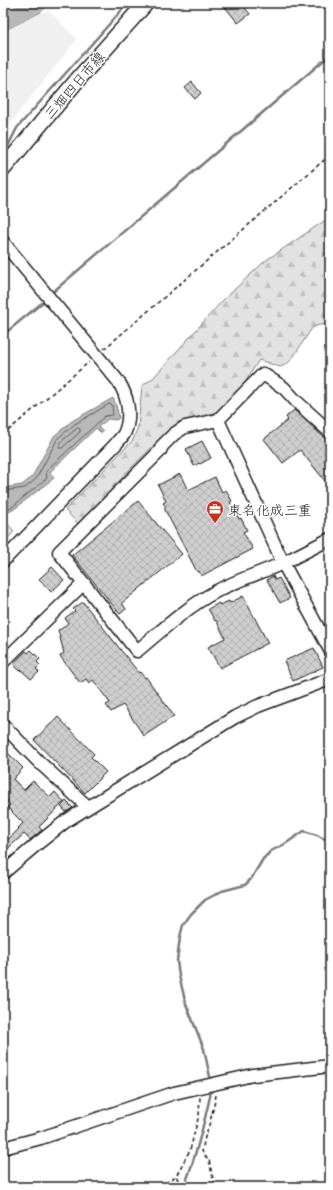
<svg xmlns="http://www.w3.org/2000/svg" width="333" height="1190" font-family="'Playpen Sans','Klee One',sans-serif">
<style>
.built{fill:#f0f0f0}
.forest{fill:url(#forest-firs);stroke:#7f7f7f}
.water{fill:#b8b8b8;stroke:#7a7a7a}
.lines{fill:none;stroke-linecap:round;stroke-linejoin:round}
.shore{stroke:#5a5a5a;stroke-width:1}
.stream{stroke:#7a7a7a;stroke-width:2.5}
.river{stroke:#b8b8b8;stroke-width:16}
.building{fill:url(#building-cross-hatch);stroke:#1c1c1c}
.minor-casing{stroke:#1c1c1c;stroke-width:15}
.major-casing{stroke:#1c1c1c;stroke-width:18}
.path{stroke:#1c1c1c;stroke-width:1.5;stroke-dasharray:4 3;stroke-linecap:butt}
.minor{stroke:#fff;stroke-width:12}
.major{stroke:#fff;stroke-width:15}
.labels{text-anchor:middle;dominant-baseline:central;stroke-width:3;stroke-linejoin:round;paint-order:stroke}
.street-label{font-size:14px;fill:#1c1c1c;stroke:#fff}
.poi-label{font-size:14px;fill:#1c1c1c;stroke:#fff;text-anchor:start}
</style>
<defs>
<pattern id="forest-firs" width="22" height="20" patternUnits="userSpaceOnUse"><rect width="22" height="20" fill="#e2e2e2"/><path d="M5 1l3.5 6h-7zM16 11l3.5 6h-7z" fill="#c1c1c1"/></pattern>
<pattern id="building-cross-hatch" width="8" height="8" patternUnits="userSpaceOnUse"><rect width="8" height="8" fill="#cecece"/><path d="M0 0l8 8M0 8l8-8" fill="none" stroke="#b0b0b0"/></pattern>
</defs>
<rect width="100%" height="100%" fill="#fff"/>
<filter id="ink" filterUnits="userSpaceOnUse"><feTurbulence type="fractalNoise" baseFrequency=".025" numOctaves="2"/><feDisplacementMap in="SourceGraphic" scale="8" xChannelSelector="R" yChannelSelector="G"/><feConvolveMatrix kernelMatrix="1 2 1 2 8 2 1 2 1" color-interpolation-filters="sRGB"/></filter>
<g filter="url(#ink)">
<path class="built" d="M 49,11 L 77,39 L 3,132 L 3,32 L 5,30 L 41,12 Z"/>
<path class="forest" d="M 37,6 L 41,12 L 5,30 L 3,32 L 3,25 Z
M 330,217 L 330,324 L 319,325 L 312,328 L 292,359 L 287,364 L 280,367 L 259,360 L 244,384 L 221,411 L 178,422 L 133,466 L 79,525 L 65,510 L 133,440 L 138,427 L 142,386 L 153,378 L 223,300 L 265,261 Z
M 3,519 L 14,531 L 3,545 Z"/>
<path class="water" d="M 113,398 L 116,405 L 119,418 L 116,420 L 108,419 L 98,427 L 103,432 L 101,433 L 96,428 L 50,472 L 54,478 L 13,510 L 4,514 L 3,488 L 22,485 L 32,477 L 54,436 L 72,421 Z"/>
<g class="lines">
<path class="shore" d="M 78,428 L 80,429 L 80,432 L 62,448 L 59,448 L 59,446 L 62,441 Z
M 3,491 L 25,488 L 36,479 L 58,438 L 75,424 L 109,404 L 112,405 L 113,415 L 105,416 L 48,469 L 46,472 L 47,478 L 12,507 L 3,510"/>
<path class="stream" d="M 3,154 L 7,148 L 17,128 L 128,3
M 54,291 L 330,55
M 3,335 L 43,302
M 210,1077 L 204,1049 L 186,1004 L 179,976 L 177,961 L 180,937 L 183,925 L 191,914 L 205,900 L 222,891 L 245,885 L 251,879 L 263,859 L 271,851 L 285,844 L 304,831 L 317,835 L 330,842
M 184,1187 C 196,1156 204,1124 211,1092"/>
<path class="river" d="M 3,21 L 40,3"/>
</g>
<path class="building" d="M 222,3 L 241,3 L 250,14 L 238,23 Z
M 192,82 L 201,93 L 195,99 L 185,88 Z
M 294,410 L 330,443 L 330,487 L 300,450 L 283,463 L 264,439 L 288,420 L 286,417 Z
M 202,441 L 211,458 L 200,464 L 199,463 L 194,466 L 186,449 Z
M 180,474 L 188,490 L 215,477 L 222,492 L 226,490 L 232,501 L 230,502 L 239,519 L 241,518 L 247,530 L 243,532 L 253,549 L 201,576 L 199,571 L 197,572 L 164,508 L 166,507 L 163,503 L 166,501 L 158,485 Z
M 138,501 L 182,554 L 122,603 L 126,609 L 120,614 L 72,555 Z
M 52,567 L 64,580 L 51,592 L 39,579 Z
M 273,576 L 275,580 L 279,578 L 290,598 L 280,603 L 267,580 Z
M 243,596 L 268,643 L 220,668 L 208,647 L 225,638 L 216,620 L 215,621 L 208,609 L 219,603 L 220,605 L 229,601 L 230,603 Z
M 83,602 L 139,673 L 140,672 L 145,678 L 146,677 L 174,716 L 144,736 L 123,705 L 111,712 L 106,705 L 110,703 L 93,680 L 89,683 L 86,679 L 80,683 L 60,656 L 64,653 L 58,630 L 61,629 L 68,623 L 65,618 L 75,611 L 73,609 Z
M 314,648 L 323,667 L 293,681 L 284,661 Z
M 31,650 L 40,659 L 37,662 L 40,665 L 36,669 L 39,672 L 31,679 L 21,670 L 20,671 L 13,664 L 26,651 L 28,653 Z
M 58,717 L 94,754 L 91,757 L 106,772 L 85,793 L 34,740 Z
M 3,748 L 23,768 L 13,779 L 24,790 L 33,781 L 50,797 L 55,792 L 64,802 L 39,827 L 42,830 L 30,840 L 24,834 L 3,853 L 3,844 L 19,829 L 18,828 L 23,823 L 7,807 L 10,805 L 3,797 Z
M 66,801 L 73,808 L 66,812 L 61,807 Z"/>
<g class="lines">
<defs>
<path id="minor" d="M 3,242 L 118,381 C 128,396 132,417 124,434 C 122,437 118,441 116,444 L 3,561
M 218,420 L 283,563 L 330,650
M 330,432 L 297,402 L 284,388 L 263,374 L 218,420 L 185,427 L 174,434 L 162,446 L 160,451 L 59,552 L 137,651 C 162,630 187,607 215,592 C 237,580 261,573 283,563 C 299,555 314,547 330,539
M 3,662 L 84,583
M 3,725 L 39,762 L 88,807
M 3,873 L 37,844 L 66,821 L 235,717 L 258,706 L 330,679
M 3,1148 L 41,1138 L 174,1093 L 253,1075 L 330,1066"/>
<path id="major" d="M 3,169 L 79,78 L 146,3"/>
</defs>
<use href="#minor" class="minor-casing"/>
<use href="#major" class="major-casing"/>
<path class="path" d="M 104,349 L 330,155
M 3,435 L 89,362
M 216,1095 L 215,1101 L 210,1122 L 205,1137 L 202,1151 L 204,1155 L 209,1160 L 213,1179 L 216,1187
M 160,1187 L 176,1176
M 178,1187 C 180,1183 178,1180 176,1176 L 190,1150 L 199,1115 L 200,1097"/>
<use href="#minor" class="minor"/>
<use href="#major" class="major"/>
</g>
</g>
<defs>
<symbol id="office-pin" viewBox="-11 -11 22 30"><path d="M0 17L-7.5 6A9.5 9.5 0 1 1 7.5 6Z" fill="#c8321e" stroke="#fff"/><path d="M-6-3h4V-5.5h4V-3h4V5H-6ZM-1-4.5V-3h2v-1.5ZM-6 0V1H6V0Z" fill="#fff"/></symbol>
</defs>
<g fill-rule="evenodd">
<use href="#office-pin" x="205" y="499" width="20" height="27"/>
</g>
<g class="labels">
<g class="street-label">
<text transform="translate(74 85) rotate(-49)">三畑四日市線</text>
</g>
<g class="poi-label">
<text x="228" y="509">東名化成三重</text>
</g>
</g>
<rect width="333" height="1190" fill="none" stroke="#fff" stroke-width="16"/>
<rect x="8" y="8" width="317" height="1174" fill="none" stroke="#1c1c1c" stroke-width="1.5" filter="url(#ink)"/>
</svg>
